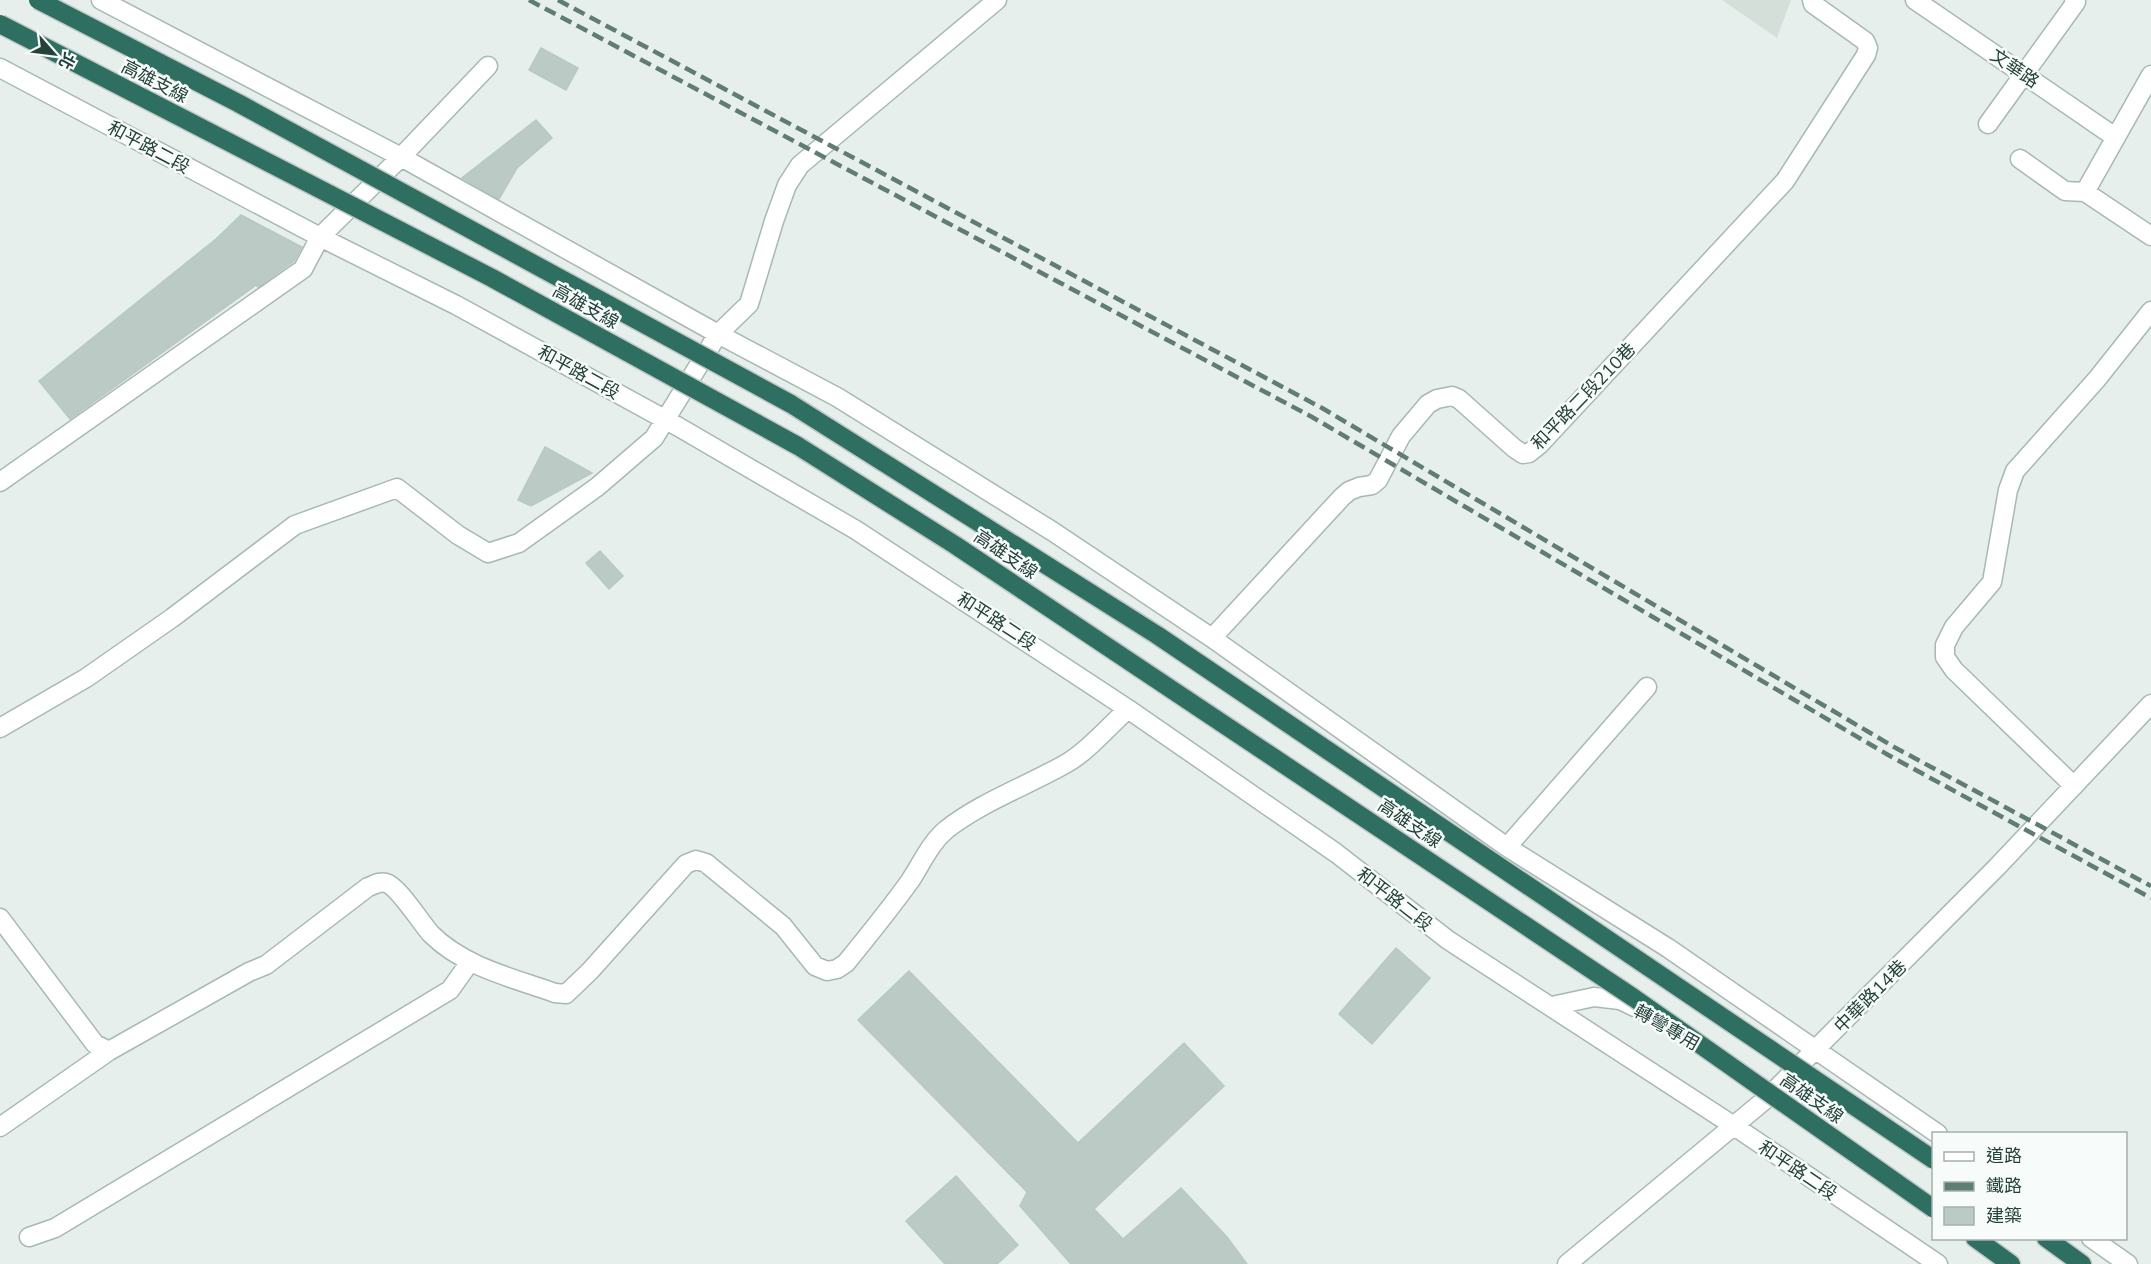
<svg xmlns="http://www.w3.org/2000/svg" width="2151" height="1264" font-family="Mulish,'Noto Sans TC',sans-serif">
<style>
.built{fill:#d4dfda}
.building{fill:#bbcac4;stroke:#b8c9c2;stroke-width:1.5}
.lines{fill:none;stroke-linecap:round;stroke-linejoin:round}
.minor-casing{stroke:#a8b8b2;stroke-width:21}
.highway-casing{stroke:#c2cac8;stroke-width:21}
.minor{stroke:#fff;stroke-width:18}
.highway{stroke:#2f6f62;stroke-width:18}
.rail{stroke:#5f7d75;stroke-width:4.5;stroke-dasharray:12 6;stroke-linecap:butt}
.highway-bridge-casing{stroke:#c2cac8;stroke-width:21;stroke-linecap:butt}
.highway-bridge{stroke:#2f6f62;stroke-width:18}
.labels{text-anchor:middle;dominant-baseline:central;stroke-width:5;stroke-linejoin:round;paint-order:stroke}
.street-label{font-size:18px;fill:#24423a;stroke:#f7fbf9}
</style>
<rect width="100%" height="100%" fill="#e6efeb"/>
<path class="built" d="M 1722,0 L 1791,0 L 1777,38 Z"/>
<path class="building" d="M 541,48 L 578,68 L 566,90 L 529,70 Z
M 536,120 L 552,138 L 517,168 L 499,199 L 462,178 Z
M 241,215 L 302,247 L 294,261 L 258,287 L 256,285 L 70,419 L 39,381 L 216,239 Z
M 545,447 L 592,473 L 531,506 L 518,500 Z
M 600,551 L 623,576 L 609,589 L 586,563 Z
M 1396,948 L 1430,978 L 1372,1044 L 1339,1014 Z
M 909,971 L 1078,1143 L 1184,1043 L 1224,1086 L 1094,1209 L 1123,1239 L 1181,1188 L 1227,1237 L 1247,1264 L 1071,1264 L 1020,1206 L 1027,1192 L 858,1020 Z
M 956,1176 L 1018,1245 L 997,1264 L 945,1264 L 906,1221 Z"/>
<g class="lines">
<defs>
<path id="minor" d="M 101,0 L 401,157 L 718,334 L 837,397 L 1052,531 L 1212,638 L 1507,847 L 1668,948 L 1938,1134
M 1915,0 L 2115,137
M 0,68 L 320,237 L 456,305 L 677,426 L 856,530 L 1128,709 L 1336,853 L 1448,940 L 1734,1126 L 1938,1264
M 1988,124 L 2076,2 L 2074,0
M 2020,159 L 2065,191 L 2085,192
M 2085,192 L 2151,75
M 2085,192 L 2151,236
M 0,482 L 303,269 L 320,237 L 401,157 L 488,66
M 1212,638 L 1342,497 L 1349,491 L 1359,487 L 1372,485 L 1378,480 L 1401,436 L 1428,404 L 1437,399 L 1452,396 L 1459,399 L 1514,448 L 1523,454 L 1529,453 L 1539,445 L 1785,181 L 1866,55 L 1868,48 L 1865,41 L 1813,4 L 1812,0
M 0,728 L 86,678 L 172,618 L 295,525 L 397,488 L 458,535 L 488,553 L 519,543 L 597,487 L 654,438 L 718,334 L 749,304 L 774,221 L 787,185 L 800,165 L 997,0
M 2074,786 L 1954,670 L 1945,657 L 1945,645 L 1954,627 L 1992,582 L 2008,490 L 2015,471 L 2097,379 L 2151,311
M 1507,847 L 1647,687
M 0,918 L 95,1044 L 109,1051
M 1552,1006 L 1594,997 L 1620,1000 L 1643,1011
M 0,1127 L 109,1051 L 249,972 L 266,965 L 368,887 C 374,885 380,881 386,883 C 398,886 421,923 431,934 C 464,967 513,978 555,993 L 566,994 L 590,971 L 686,864 L 696,860 L 706,863 L 783,926 L 815,966 L 827,971 L 837,969 L 846,963 C 868,936 890,909 910,881 C 922,863 930,843 947,829 C 983,801 1027,786 1067,763 C 1088,751 1109,726 1128,709
M 29,1237 L 55,1228 L 450,990 L 470,962
M 2091,1238 L 2128,1264
M 1567,1264 L 1766,1099 L 1997,867 L 2151,704"/>
<path id="highway" d="M 1975,1238 L 2011,1264
M 2046,1238 L 2082,1264"/>
</defs>
<use href="#minor" class="minor-casing"/>
<use href="#highway" class="highway-casing"/>
<use href="#minor" class="minor"/>
<use href="#highway" class="highway"/>
<path class="rail" d="M 529,0 L 1312,417 L 1890,756 L 2151,898
M 558,0 L 1322,408 L 1894,747 L 2151,886"/>
<defs>
<path id="highway-bridge" d="M 38,0 L 238,103 L 791,404 L 1157,635 L 1934,1160
M 0,24 L 492,278 L 798,446 L 955,545 L 1634,998 L 1934,1209"/>
</defs>
<use href="#highway-bridge" class="highway-bridge-casing"/>
<use href="#highway-bridge" class="highway-bridge"/>
</g>
<g class="labels">
<g class="street-label">
<text transform="translate(2015 68) rotate(34)">文華路</text>
<text transform="translate(155 81) rotate(27)">高雄支線</text>
<text transform="translate(149 147) rotate(28)">和平路二段</text>
<text transform="translate(586 306) rotate(29)">高雄支線</text>
<text transform="translate(579 372) rotate(29)">和平路二段</text>
<text transform="translate(1583 396) rotate(-46)">和平路二段210巷</text>
<text transform="translate(1006 554) rotate(34)">高雄支線</text>
<text transform="translate(997 621) rotate(33)">和平路二段</text>
<text transform="translate(1410 823) rotate(34)">高雄支線</text>
<text transform="translate(1395 899) rotate(38)">和平路二段</text>
<text transform="translate(1870 996) rotate(-45)">中華路14巷</text>
<text transform="translate(1667 1027) rotate(30)">轉彎專用</text>
<text transform="translate(1812 1098) rotate(35)">高雄支線</text>
<text transform="translate(1798 1170) rotate(34)">和平路二段</text>
</g>
</g>
<rect x="1932" y="1132" width="195" height="108" fill="#f7fbf9" stroke="#a3b1ad" stroke-width="1.5"/>
<rect x="1944" y="1152" width="30" height="9" fill="#ffffff" stroke="#a3b1ad" stroke-width="1.5"/>
<text x="1986" y="1162" font-size="18" fill="#24423a">道路</text>
<rect x="1944" y="1182" width="30" height="9" fill="#5f7d75" stroke="#a3b1ad" stroke-width="1.5"/>
<text x="1986" y="1192" font-size="18" fill="#24423a">鐵路</text>
<rect x="1944" y="1207" width="30" height="18" fill="#bbcac4" stroke="#a3b1ad" stroke-width="1.5"/>
<text x="1986" y="1222" font-size="18" fill="#24423a">建築</text>
<g transform="translate(54 54) rotate(118)" stroke="#f7fbf9" stroke-width="4.5" paint-order="stroke">
<path d="M0-4.5L10 22L0 15L-10 22Z" fill="#24423a"/>
<text y="-9" font-size="16" font-weight="bold" text-anchor="middle" fill="#24423a">北</text>
</g>
</svg>
